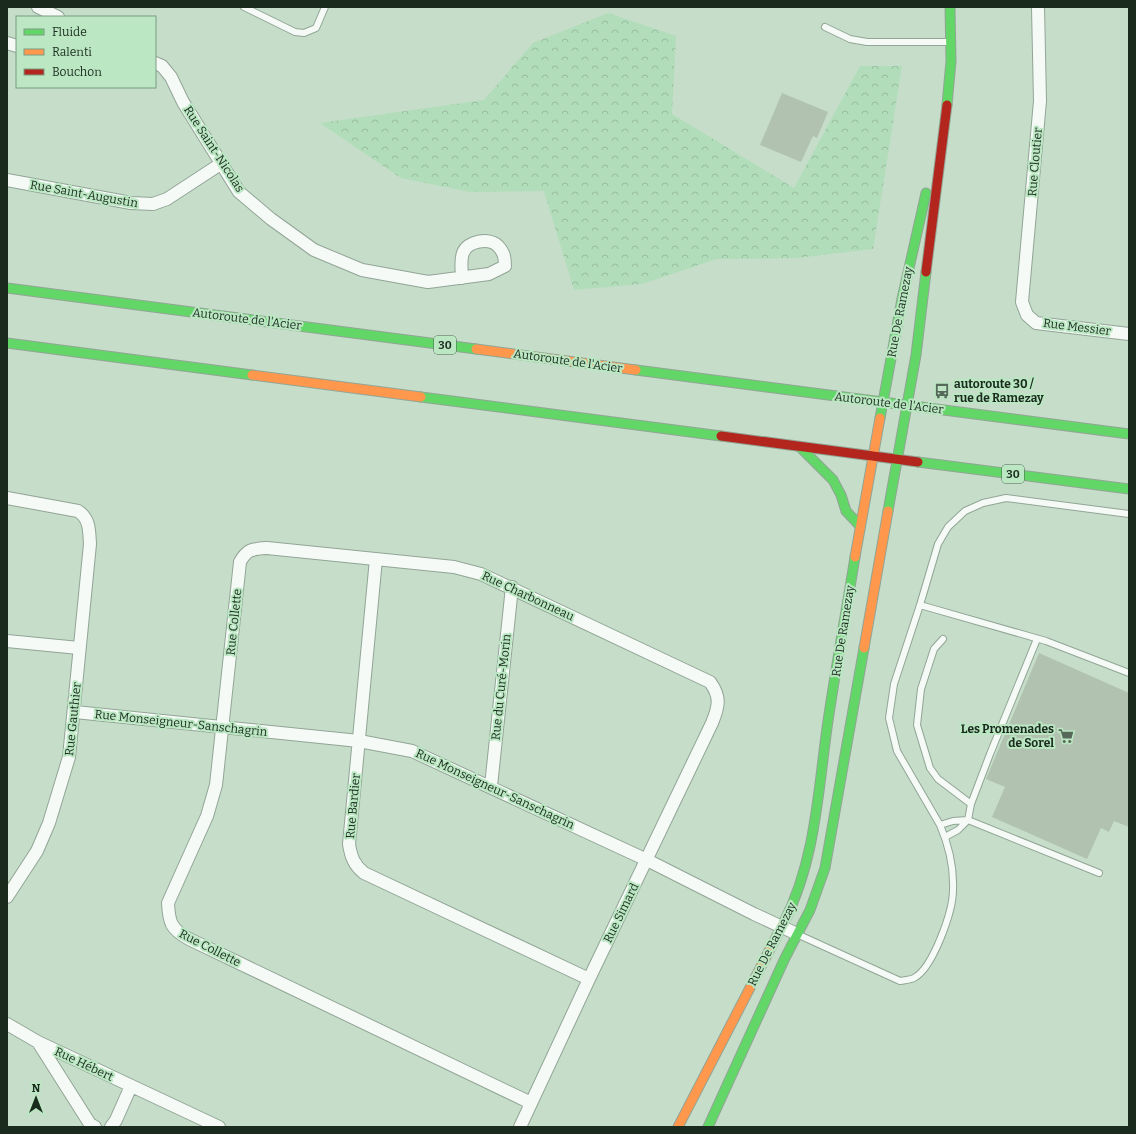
<svg xmlns="http://www.w3.org/2000/svg" width="1136" height="1134" font-family="Bitter,serif">
<style>
.forest{fill:url(#forest-crowns)}
.building{fill:#b2c2b0}
.lines{fill:none;stroke-linecap:round;stroke-linejoin:round}
.lane-casing{stroke:#92a596;stroke-width:8}
.street-casing{stroke:#92a596;stroke-width:14}
.fast-casing{stroke:#92a596;stroke-width:11}
.slow-casing{stroke:#92a596;stroke-width:11}
.jam-casing{stroke:#92a596;stroke-width:11}
.lane{stroke:#f6faf7;stroke-width:6}
.street{stroke:#f6faf7;stroke-width:12}
.fast{stroke:#63d668;stroke-width:9}
.slow{stroke:#ff974d;stroke-width:9}
.jam{stroke:#b3261e;stroke-width:9}
.labels{text-anchor:middle;dominant-baseline:central;stroke-width:4;stroke-linejoin:round;paint-order:stroke}
.shield{fill:#bbe7c3;stroke:#4a6350;stroke-width:1}
.shield-label{font-size:11px;font-weight:bold;fill:#1a2b1e}
.street-label{font-size:12px;fill:#1a2b1e;stroke:#bbe7c3}
.poi-label{font-size:12px;font-weight:bold;fill:#1a2b1e;stroke:#bbe7c3;text-anchor:start}
</style>
<defs>
<pattern id="forest-crowns" width="20" height="18" patternUnits="userSpaceOnUse"><rect width="20" height="18" fill="#b1ddba"/><path d="M2 6a3 3 0 1 1 6 0M12 15a3 3 0 1 1 6 0" fill="none" stroke="#98be9f"/></pattern>
</defs>
<rect width="100%" height="100%" fill="#c5ddc9"/>
<path class="forest" d="M 608,13 L 676,36 L 672,114 L 794,188 L 860,66 L 902,66 L 873,249 L 797,258 L 717,259 L 642,284 L 574,290 L 544,191 L 470,192 L 401,178 L 320,123 L 484,100 L 533,43 Z"/>
<path class="building" d="M 782,93 L 828,112 L 817,138 L 813,136 L 801,162 L 760,145 Z
M 1039,653 L 1129,693 L 1129,827 L 1114,821 L 1109,832 L 1101,828 L 1087,859 L 992,817 L 1005,787 L 986,779 Z"/>
<g class="lines">
<defs>
<path id="lane" d="M 244,7 L 295,32 L 304,33 L 316,28 L 325,7
M 825,27 L 850,39 L 867,42 L 951,42
M 920,605 L 1046,641 L 1129,673
M 943,639 L 934,649 L 921,689 L 917,725 L 930,768 L 938,779 L 971,804
M 940,825 L 953,821 L 968,820 L 1099,873
M 945,837 L 958,830 L 968,820 L 971,804 L 990,754 L 1037,639
M 799,935 L 900,981 C 904,980 910,980 914,978 C 933,968 953,911 953,890 C 954,868 949,846 940,825 L 897,751 L 889,718 L 894,684 L 920,605 L 938,544 L 948,527 L 965,511 L 983,503 L 1006,498 L 1129,514"/>
<path id="street" d="M 38,7 L 58,17
M 1038,7 L 1040,101 L 1022,302 L 1027,315 L 1036,323 L 1129,334
M 7,43 L 17,46
M 155,63 L 162,66 L 171,77 L 183,102 L 239,192 L 271,219 L 314,250 L 362,270 L 428,282 L 489,274 L 505,266 C 505,258 504,252 498,246 C 489,237 467,241 463,253 C 460,261 462,271 462,278
M 7,180 L 131,203 L 153,204 L 167,199 L 222,163
M 7,498 L 78,511 C 90,519 89,530 90,544 L 69,757 L 49,823 L 37,851 L 7,897
M 376,559 L 349,844 C 351,857 354,865 364,873 L 589,979
M 7,641 L 79,648
M 75,712 L 359,741 L 412,751 L 647,860 L 754,914 L 797,934
M 491,786 L 512,587
M 7,1024 L 38,1042 L 219,1127
M 38,1042 L 90,1124 L 95,1127
M 111,1127 L 116,1120 L 131,1086
M 520,1127 L 589,979 L 712,723 C 719,706 721,697 710,682 L 481,574 L 454,567 L 267,548 C 252,549 247,549 240,562 L 216,785 L 207,816 L 168,903 C 169,923 171,929 189,939 L 531,1103"/>
<path id="fast" d="M 947,105 L 951,61 L 950,7
M 7,288 L 476,349
M 7,343 L 252,375
M 636,370 L 1129,434
M 421,397 L 721,436
M 880,418 L 902,299 L 926,193
M 800,447 L 833,480 L 841,495 L 846,511 L 860,526
M 918,462 L 1129,489
M 888,511 L 916,355 L 926,272
M 784,922 C 815,862 818,793 827,728 C 835,671 846,614 855,557
M 708,1127 L 785,958 L 810,910 L 825,868 L 864,648"/>
<path id="slow" d="M 476,349 L 636,370
M 252,375 L 421,397
M 855,557 L 880,418
M 864,648 L 888,511
M 678,1127 L 784,922"/>
<path id="jam" d="M 926,272 L 947,105
M 721,436 L 918,462"/>
</defs>
<use href="#lane" class="lane-casing"/>
<use href="#street" class="street-casing"/>
<use href="#fast" class="fast-casing"/>
<use href="#slow" class="slow-casing"/>
<use href="#jam" class="jam-casing"/>
<use href="#lane" class="lane"/>
<use href="#street" class="street"/>
<use href="#fast" class="fast"/>
<use href="#slow" class="slow"/>
<use href="#jam" class="jam"/>
</g>
<defs>
<symbol id="bus-bare" viewBox="-9 -9 18 18"><path d="M-5-6H5V4H4V6H2V4H-2V6H-4V4H-5ZM-3.5-4V0h7V-4ZM-3.5 1.2v1.5H-2V1.2ZM2 1.2v1.5H3.5V1.2Z" fill="#56695a" stroke="#bbe7c3" stroke-width="2.5" paint-order="stroke"/></symbol>
<symbol id="supermarket-bare" viewBox="-9 -9 18 18"><path d="M-6-5.5h2.5l.6 2H6L4.5 2H-2.5L-4.4-4H-6ZM-1.5 3.2a1.3 1.3 0 1 0 .1 0ZM3 3.2a1.3 1.3 0 1 0 .1 0Z" fill="#56695a" stroke="#bbe7c3" stroke-width="2.5" paint-order="stroke"/></symbol>
</defs>
<g fill-rule="evenodd">
<use href="#bus-bare" x="931" y="380" width="22" height="22"/>
<use href="#supermarket-bare" x="1055" y="725" width="22" height="22"/>
</g>
<g class="labels">
<g class="shield">
<rect x="434" y="336" width="22" height="18" rx="3"/>
<rect x="1002" y="465" width="22" height="18" rx="3"/>
</g>
<g class="shield-label">
<text x="445" y="345">30</text>
<text x="1013" y="474">30</text>
</g>
<g class="street-label">
<text transform="translate(214 149) rotate(57)">Rue Saint-Nicolas</text>
<text transform="translate(1035 162) rotate(-85)">Rue Cloutier</text>
<text transform="translate(84 194) rotate(10)">Rue Saint-Augustin</text>
<text transform="translate(900 312) rotate(-79)">Rue De Ramezay</text>
<text transform="translate(247 319) rotate(7)">Autoroute de l'Acier</text>
<text transform="translate(1077 327) rotate(7)">Rue Messier</text>
<text transform="translate(568 361) rotate(8)">Autoroute de l'Acier</text>
<text transform="translate(889 403) rotate(7)">Autoroute de l'Acier</text>
<text transform="translate(528 596) rotate(25)">Rue Charbonneau</text>
<text transform="translate(234 622) rotate(-84)">Rue Collette</text>
<text transform="translate(843 631) rotate(-81)">Rue De Ramezay</text>
<text transform="translate(501 687) rotate(-84)">Rue du Curé-Morin</text>
<text transform="translate(73 719) rotate(-84)">Rue Gauthier</text>
<text transform="translate(181 723) rotate(6)">Rue Monseigneur-Sanschagrin</text>
<text transform="translate(495 789) rotate(25)">Rue Monseigneur-Sanschagrin</text>
<text transform="translate(353 806) rotate(-85)">Rue Bardier</text>
<text transform="translate(621 913) rotate(-64)">Rue Simard</text>
<text transform="translate(772 944) rotate(-63)">Rue De Ramezay</text>
<text transform="translate(210 948) rotate(27)">Rue Collette</text>
<text transform="translate(84 1064) rotate(25)">Rue Hébert</text>
</g>
<g class="poi-label">
<text x="954" y="384">autoroute 30 /<tspan x="954" dy="14">rue de Ramezay</tspan></text>
<text x="1054" y="729" text-anchor="end">Les Promenades<tspan x="1054" dy="14">de Sorel</tspan></text>
</g>
</g>
<rect width="1136" height="1134" fill="none" stroke="#1a2b1e" stroke-width="16"/>
<rect x="16" y="16" width="140" height="72" fill="#bbe7c3" stroke="#7b9c81"/>
<rect x="24" y="29" width="20" height="6" fill="#63d668" stroke="#7b9c81"/>
<text x="52" y="36" font-size="12" fill="#1a2b1e">Fluide</text>
<rect x="24" y="49" width="20" height="6" fill="#ff974d" stroke="#7b9c81"/>
<text x="52" y="56" font-size="12" fill="#1a2b1e">Ralenti</text>
<rect x="24" y="69" width="20" height="6" fill="#b3261e" stroke="#7b9c81"/>
<text x="52" y="76" font-size="12" fill="#1a2b1e">Bouchon</text>
<g transform="translate(36 1098)" stroke="#bbe7c3" stroke-width="3" paint-order="stroke">
<path d="M0-3L7 15L0 10L-7 15Z" fill="#1a2b1e"/>
<text y="-6" font-size="11" font-weight="bold" text-anchor="middle" fill="#1a2b1e">N</text>
</g>
</svg>
